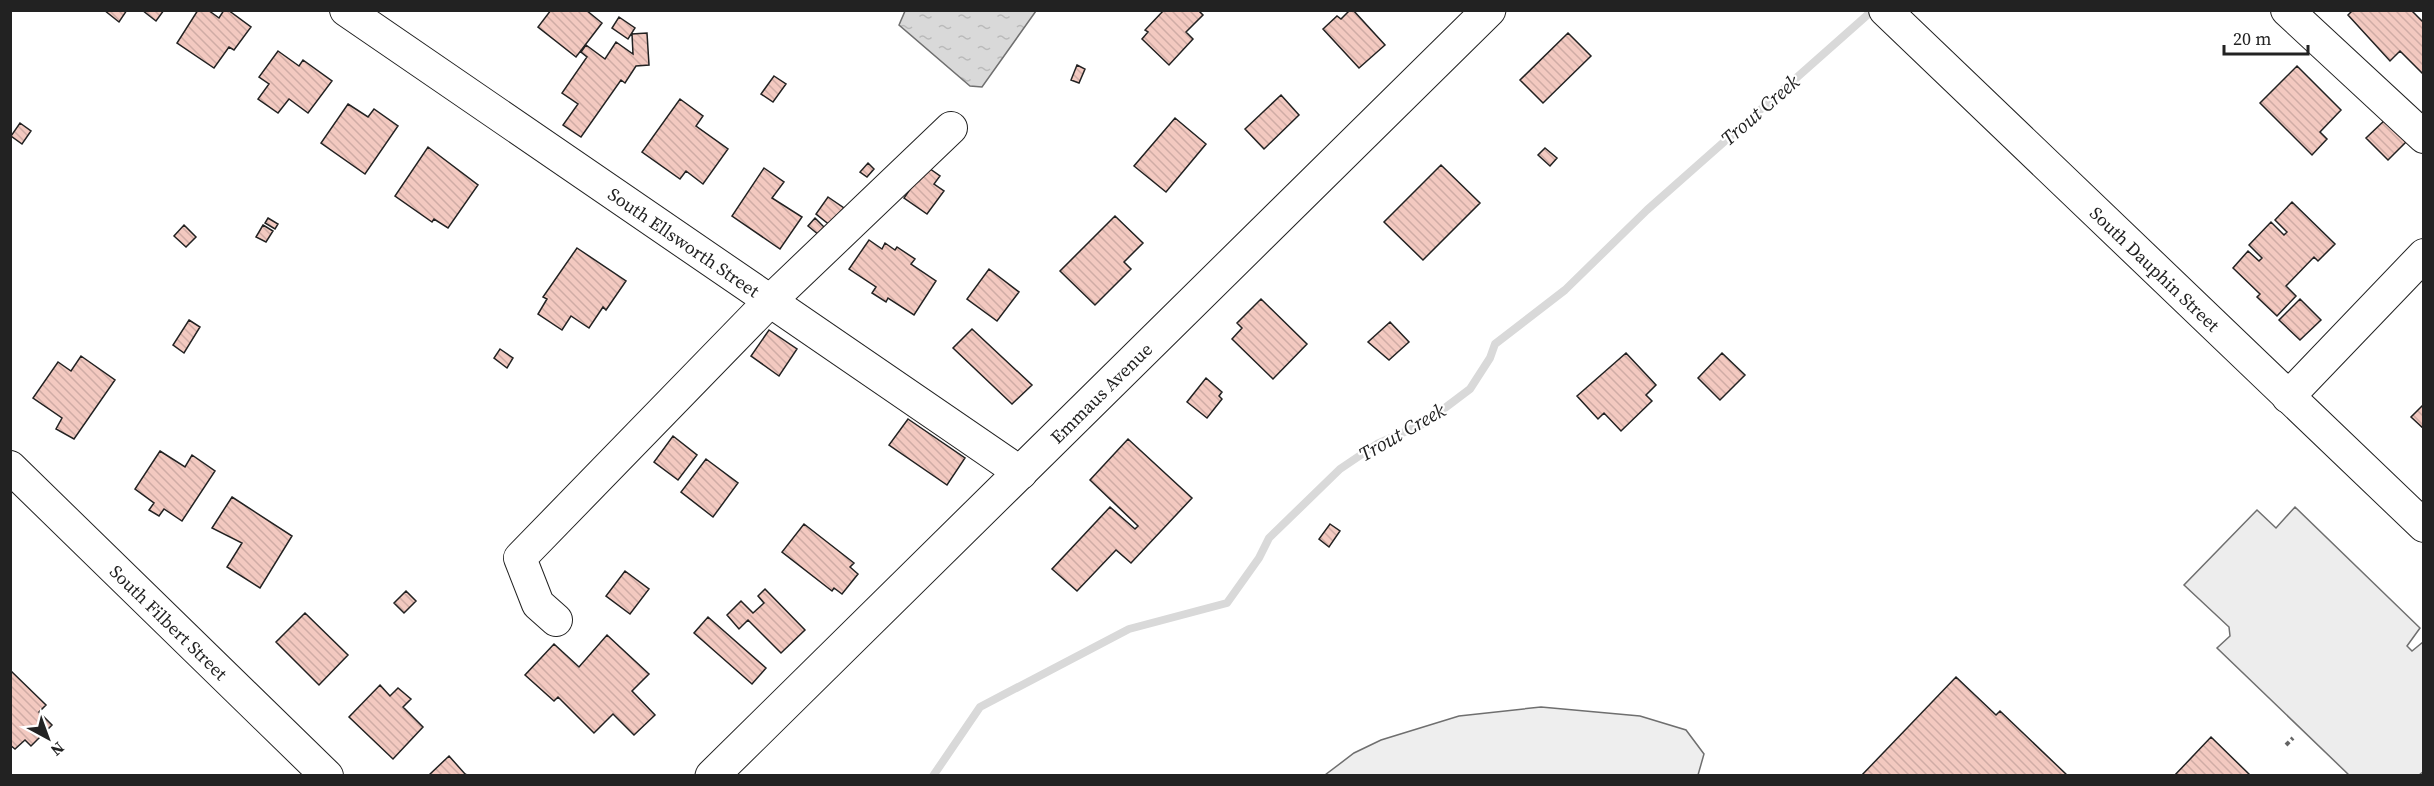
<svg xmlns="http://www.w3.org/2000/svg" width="2434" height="786" font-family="'Source Serif 4',serif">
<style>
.grass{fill:#eee;stroke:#6f6f6f;stroke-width:1.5}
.parking{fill:#ededed;stroke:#6f6f6f;stroke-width:1.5}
.water{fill:url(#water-ripples);stroke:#6f6f6f;stroke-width:1.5}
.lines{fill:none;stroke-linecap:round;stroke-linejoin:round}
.stream{stroke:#d9d9d9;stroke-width:8}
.building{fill:url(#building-back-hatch);stroke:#222;stroke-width:1.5}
.minor-casing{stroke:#222;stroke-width:34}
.major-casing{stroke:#222;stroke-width:35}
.path{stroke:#646464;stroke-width:4;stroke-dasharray:4.5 3;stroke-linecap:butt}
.minor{stroke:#fff;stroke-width:32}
.major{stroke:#fff;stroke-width:33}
.labels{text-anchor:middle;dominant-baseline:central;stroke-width:4.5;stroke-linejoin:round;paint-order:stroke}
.street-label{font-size:18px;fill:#222;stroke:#fff}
.water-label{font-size:20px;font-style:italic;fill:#222;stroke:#fff}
</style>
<defs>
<pattern id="water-ripples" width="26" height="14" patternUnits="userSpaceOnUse" patternTransform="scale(1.5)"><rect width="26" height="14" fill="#d9d9d9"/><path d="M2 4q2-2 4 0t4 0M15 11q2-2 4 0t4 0" fill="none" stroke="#bababa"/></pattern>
<pattern id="building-back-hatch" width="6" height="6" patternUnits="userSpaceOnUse" patternTransform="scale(1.5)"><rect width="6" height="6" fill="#f3c9c0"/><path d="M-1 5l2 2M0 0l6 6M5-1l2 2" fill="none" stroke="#d0aca5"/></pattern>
</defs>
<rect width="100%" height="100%" fill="#fff"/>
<path class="grass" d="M 1541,707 L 1640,716 L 1686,730 L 1704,754 L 1698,775 L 1325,775 L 1354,753 L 1381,740 L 1459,716 Z"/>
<path class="parking" d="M 2295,507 L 2420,628 L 2407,646 L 2412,651 L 2423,642 L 2424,771 L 2419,775 L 2349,775 L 2217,648 L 2230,636 L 2229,627 L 2184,585 L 2257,510 L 2276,528 Z"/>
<path class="water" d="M 905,11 L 905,10 L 1036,11 L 982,87 L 970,86 L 899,25 Z"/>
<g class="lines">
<path class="stream" d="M 933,776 L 980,707 L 1129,629 L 1227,603 L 1259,558 L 1269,538 L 1340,469 L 1377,444 L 1425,423 L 1470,389 L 1490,358 L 1495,344 L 1565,290 L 1647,210 L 1873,10"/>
</g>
<path class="building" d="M 104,10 L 127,10 L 119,22 Z
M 142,10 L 164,10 L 156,21 Z
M 198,10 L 208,10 L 219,18 L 224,10 L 228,10 L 251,27 L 234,50 L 229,47 L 214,68 L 177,43 Z
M 551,10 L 586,10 L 602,23 L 576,57 L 538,27 Z
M 1164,10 L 1198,10 L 1203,15 L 1186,32 L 1193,39 L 1169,65 L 1142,39 L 1148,32 L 1145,30 Z
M 1350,10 L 1353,10 L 1385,45 L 1359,68 L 1323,29 L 1337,16 L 1341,19 Z
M 2353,10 L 2411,10 L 2424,23 L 2424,75 L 2400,51 L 2390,61 L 2348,15 Z
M 619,17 L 635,28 L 628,39 L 612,28 Z
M 647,33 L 649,65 L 636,66 L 625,83 L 621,80 L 581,137 L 563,125 L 578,104 L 562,93 L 587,57 L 581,52 L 586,45 L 605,59 L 616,42 L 633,54 L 632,34 Z
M 1568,33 L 1591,56 L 1543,103 L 1520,80 Z
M 278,51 L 299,66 L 303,60 L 332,81 L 308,113 L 289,99 L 278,113 L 258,99 L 269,84 L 259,77 Z
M 1077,65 L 1085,69 L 1079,83 L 1071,80 Z
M 2297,66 L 2341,110 L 2320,132 L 2327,139 L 2312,155 L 2260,103 Z
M 774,76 L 786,84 L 773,102 L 761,94 Z
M 1281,95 L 1299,115 L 1264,149 L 1245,129 Z
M 680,99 L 703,116 L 696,126 L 728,149 L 703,184 L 686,171 L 680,179 L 642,152 Z
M 348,104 L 368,117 L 374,109 L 398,126 L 365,174 L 321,143 Z
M 1175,118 L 1206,144 L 1166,192 L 1134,166 Z
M 2387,118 L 2408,140 L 2388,160 L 2366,138 Z
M 20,123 L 31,131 L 22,144 L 11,136 Z
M 428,147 L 478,185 L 448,228 L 434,219 L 432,222 L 395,196 Z
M 1545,148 L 1557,158 L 1550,166 L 1538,155 Z
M 868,163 L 874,169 L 867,177 L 860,172 Z
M 1441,165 L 1480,203 L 1423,260 L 1384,222 Z
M 926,166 L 940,176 L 934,184 L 944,191 L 927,214 L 904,198 Z
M 764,168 L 784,182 L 772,198 L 802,217 L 780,249 L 732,216 Z
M 828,197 L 844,208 L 831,226 L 816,214 Z
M 2292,202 L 2335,244 L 2318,261 L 2314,257 L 2286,286 L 2296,296 L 2277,316 L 2257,297 L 2260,294 L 2233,268 L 2248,251 L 2259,261 L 2262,258 L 2249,245 L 2271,222 L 2284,235 L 2287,232 L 2275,220 Z
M 1115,216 L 1143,243 L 1124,262 L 1131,269 L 1095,305 L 1060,271 Z
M 268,218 L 278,224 L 275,229 L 265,223 Z
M 815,218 L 825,228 L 819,235 L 808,226 Z
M 184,225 L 196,237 L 186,247 L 174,236 Z
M 263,225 L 273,231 L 266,242 L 256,237 Z
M 869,240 L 882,249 L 885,243 L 895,250 L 897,247 L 915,259 L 911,264 L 936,281 L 914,315 L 888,298 L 886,302 L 872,293 L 876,287 L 849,269 Z
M 577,248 L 626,281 L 606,310 L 603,307 L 589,328 L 571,316 L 562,330 L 538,314 L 547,299 L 543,297 Z
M 989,269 L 1019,292 L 997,321 L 967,299 Z
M 1261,299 L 1307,344 L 1273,379 L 1232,339 L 1242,328 L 1237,323 Z
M 2300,299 L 2321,320 L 2300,340 L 2279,320 Z
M 189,320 L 200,327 L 184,353 L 173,345 Z
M 1390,322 L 1409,342 L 1389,360 L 1368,342 Z
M 972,329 L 1032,385 L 1012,404 L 953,348 Z
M 769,330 L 797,349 L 779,376 L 751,356 Z
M 500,349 L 513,358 L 507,368 L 494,358 Z
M 1626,353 L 1656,385 L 1646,395 L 1652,401 L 1621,431 L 1604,413 L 1598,419 L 1577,396 Z
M 1722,353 L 1745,375 L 1720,400 L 1698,378 Z
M 81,356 L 115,380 L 74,439 L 56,429 L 62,418 L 33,398 L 58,362 L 71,371 Z
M 1206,378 L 1222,392 L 1219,396 L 1222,399 L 1207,418 L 1187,402 Z
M 2424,404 L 2424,429 L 2411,417 Z
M 908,419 L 965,458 L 947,485 L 889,445 Z
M 673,436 L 697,455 L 678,480 L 654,462 Z
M 1128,439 L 1192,498 L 1131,563 L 1116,550 L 1077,591 L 1052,569 L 1110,507 L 1135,529 L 1138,526 L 1090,480 Z
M 160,451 L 185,467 L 192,455 L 215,471 L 182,521 L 164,509 L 159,516 L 149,510 L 154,503 L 135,489 Z
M 706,459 L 738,483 L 713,517 L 681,492 Z
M 232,497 L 292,536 L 260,588 L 227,567 L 242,543 L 212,528 Z
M 804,524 L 854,563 L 850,567 L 858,574 L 842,594 L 834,588 L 832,591 L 782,552 Z
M 1330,524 L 1340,531 L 1329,547 L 1319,539 Z
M 625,571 L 649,589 L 630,614 L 606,596 Z
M 765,589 L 805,630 L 781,653 L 748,620 L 739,629 L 727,615 L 741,601 L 753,613 L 764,603 L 758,596 Z
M 406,591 L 416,601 L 404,613 L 394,603 Z
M 305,613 L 348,655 L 319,685 L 276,642 Z
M 708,617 L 766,668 L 752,684 L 694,633 Z
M 607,635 L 649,674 L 632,691 L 655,715 L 634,735 L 613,714 L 594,733 L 558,697 L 554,701 L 525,675 L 554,644 L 579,667 Z
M 10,670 L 46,705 L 39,712 L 52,725 L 31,746 L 25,740 L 15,749 L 10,745 Z
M 1956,677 L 1996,715 L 2000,711 L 2068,776 L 1861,776 Z
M 380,685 L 390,696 L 398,688 L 411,699 L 403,707 L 423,727 L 393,759 L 349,717 Z
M 2211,737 L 2251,776 L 2174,776 Z
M 449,756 L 465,774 L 469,776 L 428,776 Z"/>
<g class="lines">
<defs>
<g id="minor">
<path id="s1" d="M 346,10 L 1021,473"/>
<path id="s2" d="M 1885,10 L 2424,526"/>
<path d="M 2287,10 L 2424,137"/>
<path d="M 2288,397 L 2424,255"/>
<path id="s3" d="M 10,467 L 327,776"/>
<path d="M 556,620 L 538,604 L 520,558 L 770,301 L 951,128"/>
</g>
<g id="major">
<path id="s4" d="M 712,776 L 1489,10"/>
</g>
</defs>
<use href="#minor" class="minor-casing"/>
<use href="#major" class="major-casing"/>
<path class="path" d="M 2286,745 L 2293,738"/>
<use href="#minor" class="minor"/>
<use href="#major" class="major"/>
</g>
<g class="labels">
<g class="street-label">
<text stroke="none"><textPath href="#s1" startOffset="410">South Ellsworth Street</textPath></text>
<text stroke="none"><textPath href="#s2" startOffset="374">South Dauphin Street</textPath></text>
<text stroke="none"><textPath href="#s4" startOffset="546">Emmaus Avenue</textPath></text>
<text stroke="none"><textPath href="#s3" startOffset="222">South Filbert Street</textPath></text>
</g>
<g class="water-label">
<text transform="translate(1760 110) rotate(-41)">Trout Creek</text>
<text transform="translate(1402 432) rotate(-30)">Trout Creek</text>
</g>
</g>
<rect width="2434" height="786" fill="none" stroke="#222222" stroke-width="24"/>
<g transform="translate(48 738) rotate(139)" stroke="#ffffff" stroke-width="4.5" paint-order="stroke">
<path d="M0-4.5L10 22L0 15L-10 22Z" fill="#222222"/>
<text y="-9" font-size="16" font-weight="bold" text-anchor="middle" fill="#222222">N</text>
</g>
<path d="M2224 45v9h84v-9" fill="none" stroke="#222222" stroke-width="3"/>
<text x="2233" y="45" font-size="18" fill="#222222" stroke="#ffffff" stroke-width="4.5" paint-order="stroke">20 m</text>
</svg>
